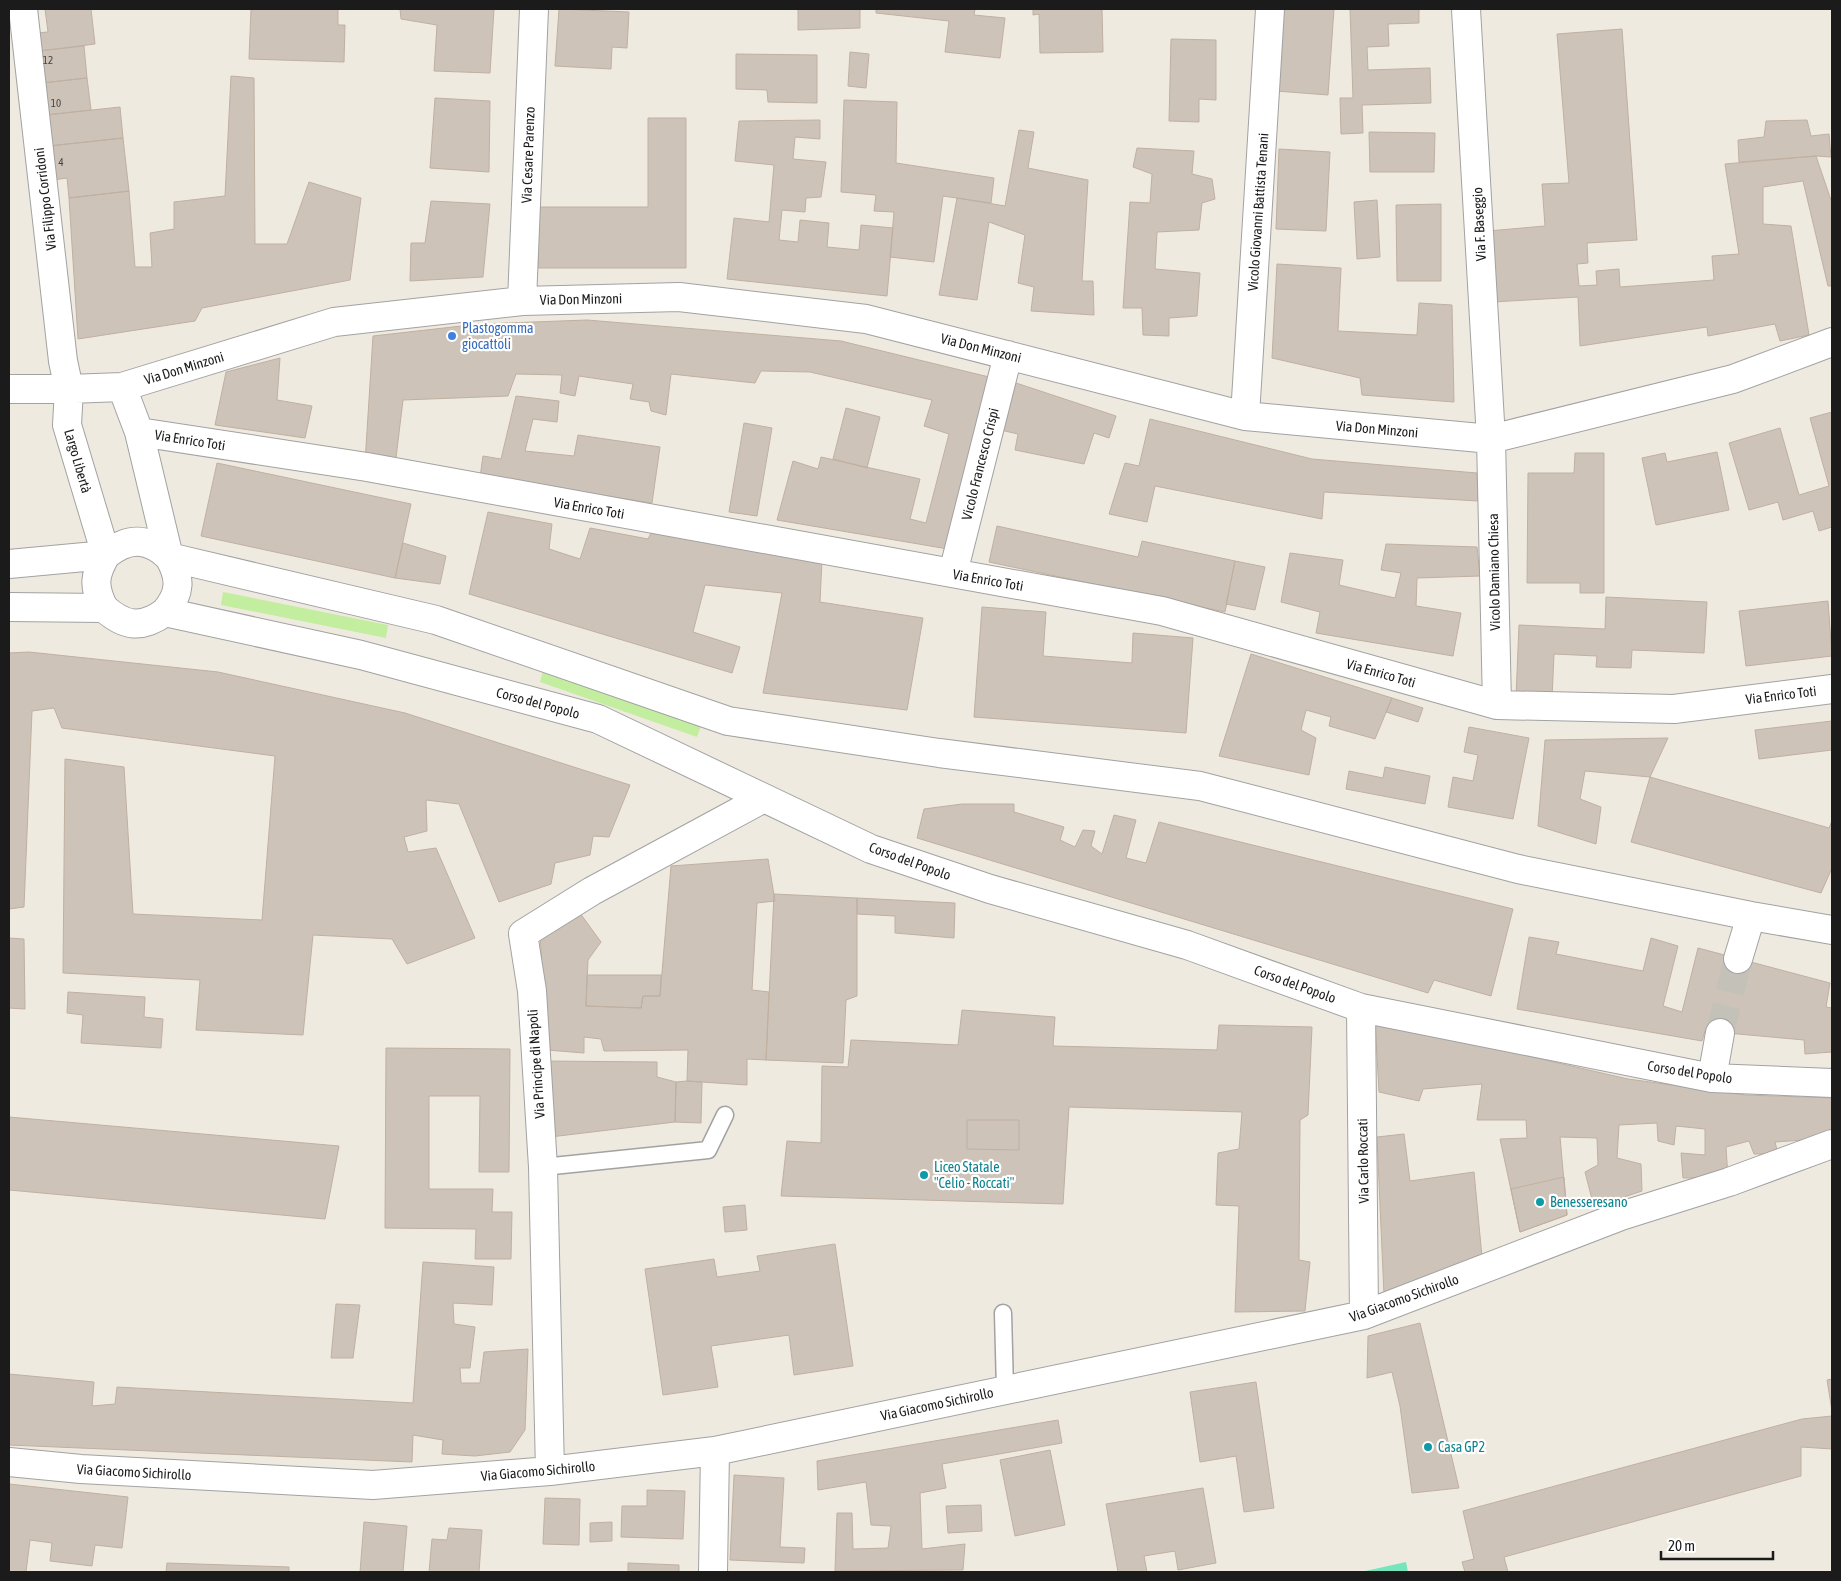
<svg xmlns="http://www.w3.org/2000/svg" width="1841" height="1581" font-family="'Asap Condensed',sans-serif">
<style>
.grass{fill:#c3ee9f}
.pitch{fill:#75e5be}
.building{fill:#cec3b8;stroke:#c0b0a1}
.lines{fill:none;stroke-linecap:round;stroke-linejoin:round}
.street-tunnel{stroke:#c4c1b8;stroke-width:28;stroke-dasharray:28 14;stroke-linecap:butt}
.lane-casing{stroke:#a2a2a2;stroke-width:19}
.street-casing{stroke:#a2a2a2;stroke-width:30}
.lane{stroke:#fff;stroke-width:16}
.street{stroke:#fff;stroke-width:28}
.shop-dot{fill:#3f7fe0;stroke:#fff;stroke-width:2}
.culture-dot{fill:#0f9aa8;stroke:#fff;stroke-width:2}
.labels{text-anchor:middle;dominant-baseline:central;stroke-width:4.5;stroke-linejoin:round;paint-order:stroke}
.number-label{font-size:11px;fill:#484542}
.street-label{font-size:14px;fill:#1b1b1b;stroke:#fff}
.shop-label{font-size:14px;fill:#366cbe;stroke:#fff;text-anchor:start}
.culture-label{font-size:14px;fill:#0d838f;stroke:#fff;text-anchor:start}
</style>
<rect width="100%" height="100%" fill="#eeeadf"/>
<path class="grass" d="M 223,592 L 388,625 L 386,638 L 221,605 Z
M 543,671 L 701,726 L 697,737 L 540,682 Z"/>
<path class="pitch" d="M 1406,1562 L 1408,1572 L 1361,1572 Z"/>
<path class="building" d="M 45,9 L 91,9 L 95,44 L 39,51 L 37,33 L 48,32 Z
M 251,9 L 338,9 L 338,25 L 345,25 L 344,62 L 249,59 Z
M 400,9 L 494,9 L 490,73 L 434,71 L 437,25 L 401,19 Z
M 559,9 L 629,12 L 627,48 L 612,47 L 611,69 L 555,66 Z
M 798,9 L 860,9 L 860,28 L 798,30 Z
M 876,9 L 975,9 L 974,15 L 1005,18 L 1000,58 L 945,52 L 949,21 L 876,13 Z
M 1033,9 L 1102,9 L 1103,52 L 1040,53 L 1039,14 L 1033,15 Z
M 1282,9 L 1334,9 L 1328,95 L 1276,91 Z
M 1350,9 L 1419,9 L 1419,23 L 1388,24 L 1389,46 L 1367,47 L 1368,70 L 1430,68 L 1431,103 L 1362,105 L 1363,133 L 1341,134 L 1340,98 L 1353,98 Z
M 1622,29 L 1637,240 L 1587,243 L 1588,263 L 1577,264 L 1579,286 L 1597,285 L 1596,271 L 1619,269 L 1620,287 L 1714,280 L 1712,256 L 1739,254 L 1725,164 L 1816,156 L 1832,203 L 1832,286 L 1828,286 L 1803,181 L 1763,187 L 1763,224 L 1791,226 L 1809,335 L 1780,341 L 1775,324 L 1708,336 L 1707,327 L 1580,346 L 1578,297 L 1493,302 L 1488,231 L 1545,226 L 1542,184 L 1569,183 L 1557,34 Z
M 1171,39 L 1216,40 L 1216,100 L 1199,99 L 1199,122 L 1169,121 Z
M 84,46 L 87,78 L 42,83 L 39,51 Z
M 850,52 L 869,54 L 866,88 L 848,86 Z
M 736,54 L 817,55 L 817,103 L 768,102 L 767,90 L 736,89 Z
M 231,76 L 254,78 L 255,244 L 287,244 L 309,182 L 361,198 L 350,280 L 202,308 L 195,321 L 78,339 L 69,198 L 129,191 L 135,267 L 152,267 L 150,233 L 174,229 L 174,202 L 225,196 Z
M 87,78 L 91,110 L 46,115 L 42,83 Z
M 435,98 L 490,101 L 489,172 L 430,168 Z
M 844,100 L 897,102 L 896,163 L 994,178 L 991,203 L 943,196 L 934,262 L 890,257 L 894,212 L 874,211 L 876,195 L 841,192 Z
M 120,107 L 123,138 L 49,146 L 46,115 Z
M 648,118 L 686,118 L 686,268 L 538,268 L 538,207 L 648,207 Z
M 820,120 L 820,139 L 795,137 L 793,159 L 826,162 L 821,197 L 806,198 L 805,212 L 782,210 L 779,240 L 798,242 L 800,220 L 829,223 L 827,247 L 859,250 L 861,225 L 893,228 L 887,296 L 727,279 L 734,218 L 769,222 L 774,165 L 735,161 L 739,121 Z
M 1807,120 L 1811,136 L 1829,134 L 1831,157 L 1816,156 L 1739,162 L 1738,140 L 1764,137 L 1766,121 Z
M 1019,130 L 1034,132 L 1028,168 L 1088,180 L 1082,281 L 1093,281 L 1094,315 L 1031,311 L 1034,287 L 1018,283 L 1025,235 L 989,222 L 977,300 L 939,295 L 957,198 L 1005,206 Z
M 1369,132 L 1435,133 L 1434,172 L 1370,172 Z
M 123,138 L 129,191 L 69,198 L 67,178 L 53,180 L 49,146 Z
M 1137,148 L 1194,151 L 1192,174 L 1212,179 L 1215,199 L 1202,203 L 1199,230 L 1157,232 L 1155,269 L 1200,273 L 1197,316 L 1169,318 L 1169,336 L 1143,335 L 1142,308 L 1123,308 L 1130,202 L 1150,203 L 1152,174 L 1133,167 Z
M 1279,149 L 1330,152 L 1326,231 L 1276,229 Z
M 1377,200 L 1380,257 L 1357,259 L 1354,202 Z
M 431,201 L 490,204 L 483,277 L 410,281 L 411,243 L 425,243 Z
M 1441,204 L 1441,281 L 1397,281 L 1396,205 Z
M 1277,264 L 1341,268 L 1338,331 L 1417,335 L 1419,303 L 1452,305 L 1454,402 L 1362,395 L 1360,378 L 1272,358 Z
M 587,320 L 841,341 L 989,377 L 948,549 L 777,520 L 793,461 L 818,469 L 821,457 L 920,479 L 910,519 L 926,523 L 949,434 L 924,426 L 932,400 L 810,372 L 761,371 L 755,383 L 671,374 L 666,415 L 651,411 L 649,402 L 630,399 L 633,384 L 579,376 L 575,396 L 560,393 L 562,375 L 516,374 L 508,396 L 403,400 L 395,466 L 365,463 L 373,336 L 479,324 Z
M 280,358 L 277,400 L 312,406 L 305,438 L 215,425 L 226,372 Z
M 1010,381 L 1116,416 L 1109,438 L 1094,433 L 1084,464 L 1015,450 L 1018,434 L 996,429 Z
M 516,396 L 559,401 L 557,422 L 533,419 L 525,451 L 574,456 L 578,435 L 660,447 L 652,503 L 480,477 L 483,456 L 501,459 Z
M 846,408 L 880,417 L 867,468 L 833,459 Z
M 1832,412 L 1832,527 L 1819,531 L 1813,511 L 1783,520 L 1778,502 L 1749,510 L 1729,443 L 1780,428 L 1799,495 L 1829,486 L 1810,418 Z
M 1150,419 L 1312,459 L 1477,473 L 1478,501 L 1324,492 L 1322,519 L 1155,486 L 1147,522 L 1109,514 L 1125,463 L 1139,466 Z
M 744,423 L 772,428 L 757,516 L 729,512 Z
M 1717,452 L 1729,510 L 1656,525 L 1642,458 L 1665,453 L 1667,462 Z
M 1575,453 L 1604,453 L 1604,593 L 1580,593 L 1580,583 L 1527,583 L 1528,473 L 1574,473 Z
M 217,463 L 411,504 L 395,578 L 201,536 Z
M 488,512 L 552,524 L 549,549 L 580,559 L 590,528 L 648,539 L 654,527 L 822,560 L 820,602 L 923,618 L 907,710 L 763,693 L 782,593 L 705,585 L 693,632 L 740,647 L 732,673 L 469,594 Z
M 997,526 L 1138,557 L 1142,541 L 1235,561 L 1225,612 L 989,562 Z
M 403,543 L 446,556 L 440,584 L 395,578 Z
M 1386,544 L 1477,547 L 1480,576 L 1417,578 L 1416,606 L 1461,613 L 1453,656 L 1316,633 L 1320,612 L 1281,602 L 1290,553 L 1343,560 L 1339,585 L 1395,598 L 1401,573 L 1381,570 Z
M 1235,561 L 1265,567 L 1255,610 L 1226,604 Z
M 1606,597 L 1707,602 L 1704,653 L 1632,650 L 1631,668 L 1596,667 L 1597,656 L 1554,654 L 1552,698 L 1516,697 L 1519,625 L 1605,629 Z
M 1828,601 L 1832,656 L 1746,666 L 1739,611 Z
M 982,607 L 1046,612 L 1043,656 L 1132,663 L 1133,633 L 1193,638 L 1186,733 L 974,717 Z
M 29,652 L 218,672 L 405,713 L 630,785 L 609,837 L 593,836 L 590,855 L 555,863 L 551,884 L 499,902 L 459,804 L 426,800 L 427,831 L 404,837 L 408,852 L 436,848 L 475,938 L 407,964 L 392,939 L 313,935 L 303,1035 L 196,1030 L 200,980 L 63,973 L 65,759 L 124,767 L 133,914 L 262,920 L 275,756 L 62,728 L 54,708 L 32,711 L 24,907 L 9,909 L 9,653 Z
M 1251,654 L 1392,698 L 1375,739 L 1329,726 L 1331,717 L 1306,710 L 1301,730 L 1316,738 L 1309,775 L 1219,756 Z
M 1392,698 L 1423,708 L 1418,722 L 1386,712 Z
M 1832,721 L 1832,750 L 1759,759 L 1755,730 Z
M 1469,727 L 1529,738 L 1513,819 L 1448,807 L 1453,777 L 1473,781 L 1478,755 L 1464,752 Z
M 1668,738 L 1650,777 L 1585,771 L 1580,799 L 1601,807 L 1596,844 L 1538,826 L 1545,740 Z
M 1385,767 L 1430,776 L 1425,804 L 1346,789 L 1349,771 L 1383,778 Z
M 1650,777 L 1829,828 L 1832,821 L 1832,868 L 1821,893 L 1631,842 Z
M 962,804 L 1014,804 L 1014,812 L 1064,827 L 1060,840 L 1075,847 L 1083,830 L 1095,831 L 1091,846 L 1102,854 L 1114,815 L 1136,820 L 1126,858 L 1146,863 L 1159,822 L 1513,909 L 1491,996 L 1434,980 L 1428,993 L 917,838 L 924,809 Z
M 768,859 L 775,901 L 757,903 L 752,990 L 769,992 L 766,1060 L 747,1059 L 747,1085 L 687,1081 L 688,1050 L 604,1051 L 601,1039 L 584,1037 L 584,1053 L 547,1050 L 540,933 L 577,909 L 601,942 L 588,960 L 586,1006 L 641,1008 L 643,996 L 660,996 L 671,866 Z
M 774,894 L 857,898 L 857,996 L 846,1000 L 843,1063 L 766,1060 Z
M 857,898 L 955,903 L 954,938 L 895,933 L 895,916 L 857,914 Z
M 1529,937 L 1559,942 L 1556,954 L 1643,971 L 1651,938 L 1678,946 L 1663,1006 L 1682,1012 L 1698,948 L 1830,983 L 1826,1007 L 1832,1008 L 1832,1052 L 1805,1054 L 1804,1040 L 1705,1031 L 1702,1041 L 1517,1009 Z
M 9,938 L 24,939 L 25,1009 L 9,1008 Z
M 587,975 L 661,975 L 660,996 L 643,996 L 641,1008 L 586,1006 Z
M 68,992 L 145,997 L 144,1017 L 163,1019 L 161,1048 L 81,1043 L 83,1015 L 67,1013 Z
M 962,1010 L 1055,1017 L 1053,1046 L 1217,1050 L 1219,1025 L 1312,1027 L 1308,1115 L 1300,1120 L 1299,1260 L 1310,1262 L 1305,1311 L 1235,1312 L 1239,1206 L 1216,1205 L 1218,1153 L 1239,1149 L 1242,1112 L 1069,1107 L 1063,1204 L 781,1196 L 787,1141 L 821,1143 L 822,1066 L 848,1067 L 851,1040 L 958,1045 Z
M 1375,1021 L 1628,1079 L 1745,1095 L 1832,1098 L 1832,1138 L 1775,1142 L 1778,1154 L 1754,1154 L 1749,1141 L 1726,1147 L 1728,1178 L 1683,1178 L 1681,1153 L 1705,1155 L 1705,1129 L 1676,1126 L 1674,1145 L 1658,1141 L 1657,1123 L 1619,1125 L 1617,1158 L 1641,1164 L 1642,1191 L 1594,1207 L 1585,1172 L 1598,1165 L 1597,1138 L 1560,1137 L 1567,1215 L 1520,1232 L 1500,1139 L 1527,1138 L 1526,1120 L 1477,1120 L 1482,1084 L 1423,1089 L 1419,1101 L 1379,1092 Z
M 386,1048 L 510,1049 L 509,1172 L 479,1172 L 480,1096 L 429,1096 L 429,1189 L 493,1189 L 492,1212 L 512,1212 L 511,1259 L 475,1259 L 476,1229 L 385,1228 Z
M 541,1061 L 657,1062 L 657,1077 L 676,1082 L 675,1122 L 542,1138 Z
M 687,1081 L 702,1082 L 701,1123 L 675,1122 L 676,1082 Z
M 9,1117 L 339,1146 L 325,1219 L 9,1190 Z
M 967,1120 L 1019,1120 L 1019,1150 L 967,1149 Z
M 1404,1134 L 1410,1181 L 1474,1172 L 1482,1257 L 1384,1295 L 1377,1137 Z
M 1564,1177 L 1567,1215 L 1520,1232 L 1511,1189 Z
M 745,1205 L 747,1230 L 725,1232 L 723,1207 Z
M 835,1244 L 853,1366 L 794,1375 L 789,1335 L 711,1346 L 718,1387 L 663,1395 L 645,1269 L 714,1259 L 717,1277 L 760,1271 L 757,1256 Z
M 423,1262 L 494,1267 L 492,1305 L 453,1303 L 454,1324 L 475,1327 L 470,1368 L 460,1368 L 461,1383 L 480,1383 L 484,1352 L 528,1349 L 525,1430 L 510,1452 L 475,1456 L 442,1454 L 443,1440 L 413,1435 L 412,1462 L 9,1445 L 9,1374 L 94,1382 L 92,1406 L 115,1404 L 117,1387 L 413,1403 Z
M 336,1304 L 360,1305 L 353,1358 L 331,1358 Z
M 1420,1323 L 1459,1488 L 1412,1493 L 1400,1406 L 1392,1372 L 1367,1378 L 1368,1336 Z
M 1832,1379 L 1832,1411 L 1827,1380 Z
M 1256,1382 L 1274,1508 L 1244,1512 L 1236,1456 L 1200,1462 L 1190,1392 Z
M 1832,1416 L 1832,1449 L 1801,1447 L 1801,1476 L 1504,1557 L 1508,1572 L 1465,1572 L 1462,1562 L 1474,1559 L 1463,1511 L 1802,1419 Z
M 1058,1420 L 1062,1443 L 942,1464 L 946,1488 L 920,1493 L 922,1549 L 965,1544 L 963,1570 L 835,1571 L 837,1513 L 852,1513 L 853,1549 L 888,1548 L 891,1526 L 871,1525 L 866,1482 L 818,1490 L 817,1461 Z
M 1050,1450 L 1065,1525 L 1015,1536 L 1000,1460 Z
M 734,1475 L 784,1478 L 780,1547 L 805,1548 L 804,1563 L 730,1560 Z
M 9,1484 L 128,1497 L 122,1548 L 95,1545 L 92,1566 L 50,1561 L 52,1543 L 30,1540 L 26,1572 L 9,1572 Z
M 1203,1488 L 1216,1563 L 1178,1570 L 1175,1551 L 1144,1556 L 1147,1572 L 1118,1572 L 1106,1504 Z
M 647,1490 L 685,1491 L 683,1539 L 621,1537 L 622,1506 L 647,1506 Z
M 545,1498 L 580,1499 L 579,1545 L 543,1544 Z
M 981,1505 L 982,1531 L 948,1533 L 946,1506 Z
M 364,1522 L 407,1526 L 403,1572 L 360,1572 Z
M 612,1522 L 612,1541 L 590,1542 L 590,1523 Z
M 449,1528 L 482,1530 L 479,1572 L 429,1572 L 432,1539 L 447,1540 Z
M 167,1563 L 289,1567 L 289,1572 L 166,1572 Z
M 628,1563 L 679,1565 L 679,1572 L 628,1572 Z"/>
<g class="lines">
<path class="street-tunnel" d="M 1720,1033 L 1738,959"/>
<defs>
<path id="lane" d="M 543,1167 L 708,1150 L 725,1115
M 1003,1313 L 1005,1390"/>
<path id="street" d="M 23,9 L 63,361 L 69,389 L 67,425 L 106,555 C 94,575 93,587 104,608
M 1466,9 L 1491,439 L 1497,705
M 522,301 L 534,9
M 122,387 L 139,432 L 169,557 C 181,578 181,593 165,612
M 9,389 L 69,389 L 122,387 L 334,322 L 522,301 L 679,297 L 866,319 L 1245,416 L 1491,439 L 1733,379 L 1832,342
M 1245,416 L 1270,9
M 139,432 L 367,467 L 1162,611 L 1497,705 L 1674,709 L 1832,689
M 9,564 L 106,555 C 128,537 148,537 169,557 L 436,620 L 728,721 L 939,753 L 1200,786 L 1518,869 L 1751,916 L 1832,930
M 953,573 L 1008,355
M 9,607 L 104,608 C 125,627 142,629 165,612 L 361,655 L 598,719 L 871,849 L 990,889 L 1187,945 L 1361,1008 L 1712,1078 L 1832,1083
M 1738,959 L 1751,916
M 1361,1008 L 1364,1315
M 1712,1078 L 1720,1033
M 9,1462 L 81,1469 L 373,1485 L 550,1471 L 715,1451 L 1364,1315 L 1621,1216 L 1729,1182 L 1832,1144
M 550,1471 L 543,1167 L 532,991 L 523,934 L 592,891 L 764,798
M 713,1572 L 715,1451"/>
</defs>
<use href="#lane" class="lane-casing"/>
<use href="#street" class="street-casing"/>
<use href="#lane" class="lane"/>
<use href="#street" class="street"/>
</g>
<circle class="shop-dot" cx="452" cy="336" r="5"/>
<g class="culture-dot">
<circle cx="924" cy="1175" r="5"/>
<circle cx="1540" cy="1202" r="5"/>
<circle cx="1428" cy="1447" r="5"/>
</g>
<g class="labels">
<g class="number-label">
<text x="48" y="60">12</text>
<text x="56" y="103">10</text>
<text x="61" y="162">4</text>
</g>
<g class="street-label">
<text transform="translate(528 155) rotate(-88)">Via Cesare Parenzo</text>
<text transform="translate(45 199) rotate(-97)">Via Filippo Corridoni</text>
<text transform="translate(1258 212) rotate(-86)">Vicolo Giovanni Battista Tenani</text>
<text transform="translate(1479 224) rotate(-93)">Via F. Baseggio</text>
<text transform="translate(581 299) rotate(-1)">Via Don Minzoni</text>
<text transform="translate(981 348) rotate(14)">Via Don Minzoni</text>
<text transform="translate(184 368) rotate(-17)">Via Don Minzoni</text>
<text transform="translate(1377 429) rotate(5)">Via Don Minzoni</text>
<text transform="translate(190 440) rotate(9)">Via Enrico Toti</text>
<text transform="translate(78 461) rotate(74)">Largo Libertà</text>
<text transform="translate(980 464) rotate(-76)">Vicolo Francesco Crispi</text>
<text transform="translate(589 508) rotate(10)">Via Enrico Toti</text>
<text transform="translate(1494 572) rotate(-91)">Vicolo Damiano Chiesa</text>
<text transform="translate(988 580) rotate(10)">Via Enrico Toti</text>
<text transform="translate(1381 673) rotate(16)">Via Enrico Toti</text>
<text transform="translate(1781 695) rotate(-7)">Via Enrico Toti</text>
<text transform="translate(538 703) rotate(15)">Corso del Popolo</text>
<text transform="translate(910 861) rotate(20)">Corso del Popolo</text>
<text transform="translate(1295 984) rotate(20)">Corso del Popolo</text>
<text transform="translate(536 1064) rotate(-94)">Via Principe di Napoli</text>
<text transform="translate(1690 1072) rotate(9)">Corso del Popolo</text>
<text transform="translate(1363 1161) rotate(-91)">Via Carlo Roccati</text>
<text transform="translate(1404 1298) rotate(-20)">Via Giacomo Sichirollo</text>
<text transform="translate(937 1404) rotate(-12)">Via Giacomo Sichirollo</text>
<text transform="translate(538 1471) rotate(-5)">Via Giacomo Sichirollo</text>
<text transform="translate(134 1472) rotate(3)">Via Giacomo Sichirollo</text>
</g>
<g class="shop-label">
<text x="462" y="328">Plastogomma<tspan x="462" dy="16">giocattoli</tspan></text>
</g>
<g class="culture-label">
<text x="934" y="1167">Liceo Statale<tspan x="934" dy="16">"Celio - Roccati"</tspan></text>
<text x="1550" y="1202">Benesseresano</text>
<text x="1438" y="1447">Casa GP2</text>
</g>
</g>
<rect width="1841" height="1581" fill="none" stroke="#1b1b1b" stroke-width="20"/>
<path d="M1661 1551v8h112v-8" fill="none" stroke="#1b1b1b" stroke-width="2.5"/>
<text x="1668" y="1551" font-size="15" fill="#1b1b1b" stroke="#ffffff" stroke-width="4" paint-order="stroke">20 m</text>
</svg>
